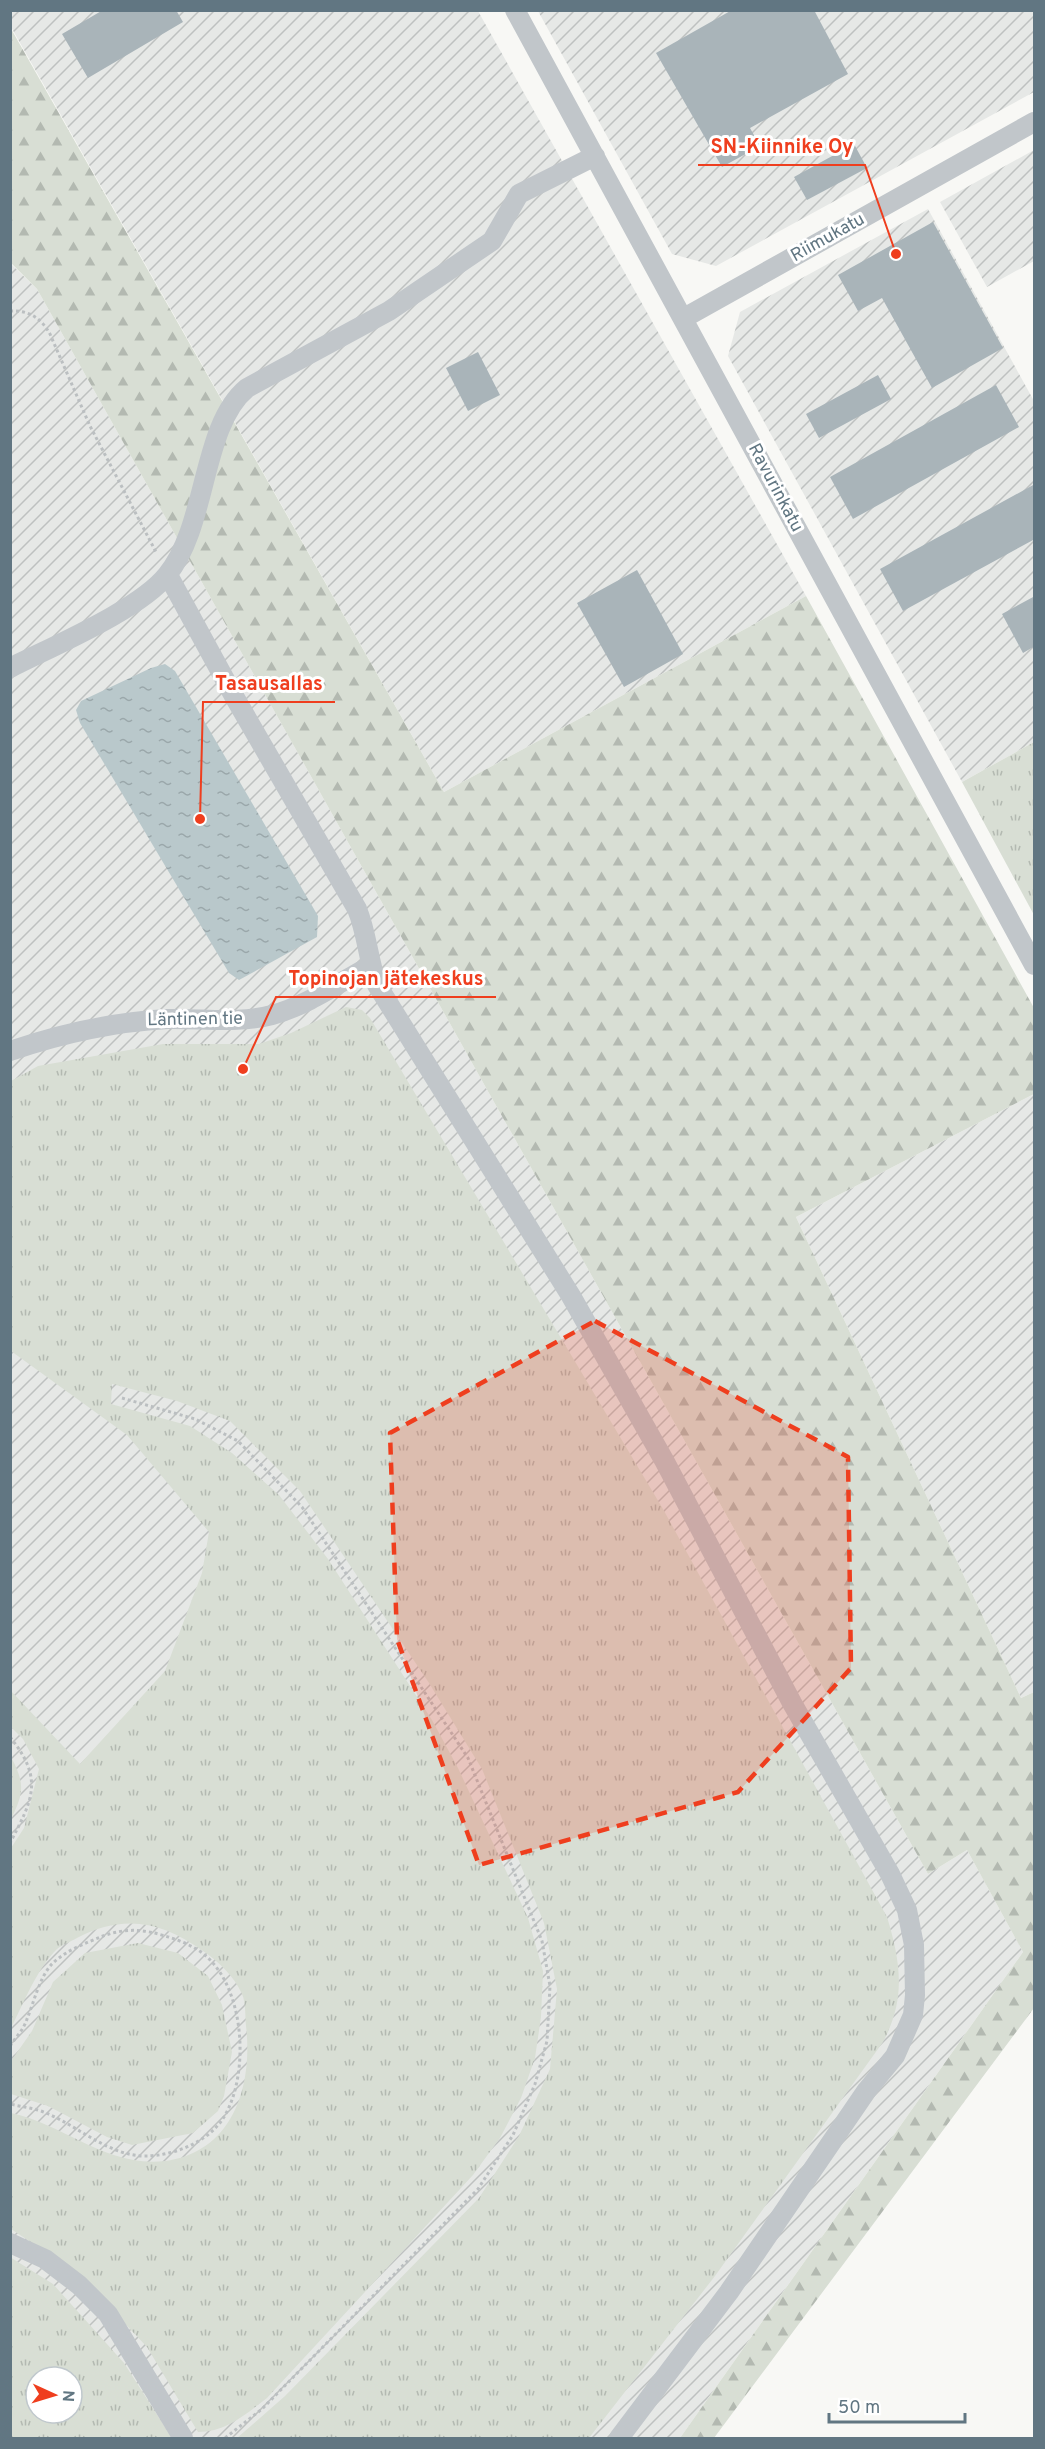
<svg xmlns="http://www.w3.org/2000/svg" width="1045" height="2449" font-family="Overpass,sans-serif">
<style>
.industrial{fill:url(#industrial-furrows);fill-rule:evenodd}
.grass{fill:url(#grass-tufts);fill-rule:evenodd}
.forest{fill:url(#forest-firs)}
.water{fill:url(#water-ripples)}
.building{fill:#a9b4b9}
.lines{fill:none;stroke-linecap:round;stroke-linejoin:round}
.path{stroke:#bbbfc1;stroke-width:3;stroke-dasharray:3 3;stroke-linecap:butt}
.minor{stroke:#c1c6ca;stroke-width:20}
.marked{fill:#ef3e1e;fill-opacity:0.2;stroke:#ef3e1e;stroke-width:4.5;stroke-dasharray:12 8;stroke-linejoin:round}
.labels{text-anchor:middle;dominant-baseline:central;stroke-width:6;stroke-linejoin:round;paint-order:stroke}
.street-label{font-size:18px;fill:#617682;stroke:#fff}
.leader{fill:none;stroke:#ef3e1e;stroke-width:2}
.callout-dot{fill:#ef3e1e;stroke:#fff;stroke-width:2}
.callout-label{font-size:20px;text-anchor:middle;font-weight:bold;fill:#ef3e1e;stroke:#fff;stroke-width:6;stroke-linejoin:round;paint-order:stroke}
</style>
<defs>
<pattern id="industrial-furrows" width="10" height="10" patternUnits="userSpaceOnUse" patternTransform="scale(1.5)"><rect width="10" height="10" fill="#e6e8e6"/><path d="M-1 1l2-2M0 10L10 0M9 11l2-2" fill="none" stroke="#bec1c0"/></pattern>
<pattern id="grass-tufts" width="24" height="20" patternUnits="userSpaceOnUse" patternTransform="scale(1.5)"><rect width="24" height="20" fill="#d8ded4"/><path d="M3 7l-1-3M5 7V3M7 7l1-3M15 17l-1-3M17 17v-4M19 17l1-3" fill="none" stroke="#b3b9b1"/></pattern>
<pattern id="forest-firs" width="22" height="20" patternUnits="userSpaceOnUse" patternTransform="scale(1.5)"><rect width="22" height="20" fill="#d8ded4"/><path d="M5 1l3.5 6h-7zM16 11l3.5 6h-7z" fill="#b3b9b1"/></pattern>
<pattern id="water-ripples" width="26" height="14" patternUnits="userSpaceOnUse" patternTransform="scale(1.5)"><rect width="26" height="14" fill="#b9c8cb"/><path d="M2 4q2-2 4 0t4 0M15 11q2-2 4 0t4 0" fill="none" stroke="#9aa7aa"/></pattern>
</defs>
<rect width="100%" height="100%" fill="#f8f8f5"/>
<path class="industrial" d="M 10,11 L 478,11 L 806,596 L 444,792 L 11,27 Z
M 538,11 L 1034,11 L 1034,92 L 716,266 L 672,254 Z
M 1034,150 L 1034,261 L 987,287 L 940,202 Z
M 928,209 L 1034,401 L 1034,742 L 962,782 L 728,356 L 740,312 Z
M 10,263 L 37,289 L 928,1874 L 967,1850 L 1023,1952 L 680,2438 L 11,2438 ZM 36,2377 L 72,2377 L 72,2413 L 36,2413 Z
M 1034,1094 L 1034,1692 L 1021,1698 L 796,1217 Z"/>
<path class="grass" d="M 1034,742 L 1034,915 L 962,782 Z
M 346,1007 L 362,1010 L 370,1018 L 663,1509 L 887,1917 C 901,1963 906,1999 883,2042 L 715,2276 L 589,2438 L 237,2438 L 285,2396 L 479,2198 L 519,2136 L 550,2069 L 557,1989 L 544,1923 L 482,1769 L 429,1683 L 300,1491 L 230,1421 L 177,1401 L 112,1384 L 111,1404 L 190,1426 L 232,1453 L 279,1495 L 328,1559 L 432,1720 L 458,1768 L 528,1918 L 543,1971 L 541,2017 L 535,2058 L 521,2098 L 500,2138 L 473,2175 L 267,2398 C 246,2414 226,2432 198,2432 L 147,2347 L 76,2272 L 11,2229 L 11,2113 C 64,2124 107,2168 165,2161 C 233,2152 253,2086 246,2026 C 245,2016 246,2003 242,1994 C 234,1976 219,1962 203,1951 C 161,1921 123,1914 77,1938 C 70,1942 62,1945 57,1949 C 36,1970 24,2003 11,2028 L 11,1848 L 24,1828 L 39,1769 L 23,1739 L 11,1727 L 11,1691 L 80,1764 L 165,1671 L 202,1573 L 209,1532 L 127,1435 L 11,1351 L 11,1081 L 38,1066 L 163,1044 L 259,1044 L 291,1033 Z
M 11,1757 C 25,1783 24,1793 11,1819 Z
M 138,1943 L 178,1953 L 208,1976 L 222,2005 L 232,2052 L 224,2096 L 218,2111 L 193,2133 L 132,2145 L 107,2137 L 48,2106 L 11,2094 L 11,2061 L 32,2031 L 53,1982 L 85,1953 Z
M 10,2257 L 53,2284 L 124,2363 L 172,2438 L 11,2438 ZM 36,2377 L 72,2377 L 72,2413 L 36,2413 Z"/>
<path class="forest" d="M 10,27 L 444,792 L 806,596 L 1034,1008 L 1034,1094 L 796,1217 L 1021,1698 L 1034,1692 L 1034,2008 L 714,2438 L 680,2438 L 1023,1952 L 967,1850 L 928,1874 L 37,289 L 11,263 Z"/>
<path class="water" d="M 165,664 L 175,671 L 318,916 L 317,937 L 239,980 L 229,973 L 80,723 L 76,710 L 81,701 L 151,668 Z"/>
<path class="building" d="M 103,10 L 176,10 L 183,22 L 88,78 L 62,34 Z
M 732,10 L 814,10 L 848,74 L 750,128 L 760,146 L 722,167 L 656,53 Z
M 854,144 L 867,168 L 807,200 L 794,177 Z
M 933,222 L 1003,348 L 932,388 L 882,298 L 858,311 L 838,275 Z
M 478,352 L 500,395 L 468,411 L 446,368 Z
M 878,375 L 891,399 L 819,438 L 806,414 Z
M 996,385 L 1019,427 L 853,519 L 830,477 Z
M 1035,484 L 1035,539 L 903,611 L 880,569 Z
M 637,570 L 683,654 L 624,687 L 577,603 Z
M 1035,596 L 1035,646 L 1023,653 L 1002,614 Z"/>
<g class="lines">
<path class="path" d="M 10,311 C 29,310 41,318 50,334 L 90,426 L 157,554
M 122,1398 L 195,1419 L 238,1441 L 302,1507 L 468,1758 L 542,1941 L 550,1986 L 547,2041 L 535,2084 L 513,2135 L 478,2189 L 262,2409 L 225,2438
M 10,1737 C 44,1779 33,1799 10,1843
M 10,2046 C 16,2037 24,2029 27,2019 C 34,2002 39,1979 51,1965 C 64,1951 86,1943 103,1936 C 125,1928 143,1929 165,1936 C 176,1939 188,1944 198,1950 C 245,1980 251,2072 224,2117 C 209,2142 173,2156 145,2156 C 109,2156 78,2126 46,2113 C 35,2108 22,2107 10,2104"/>
<path class="minor" d="M 515,10 L 1034,965
M 684,318 L 1034,122
M 168,575 L 235,698 L 357,909 C 367,933 368,959 377,985 L 571,1296 L 665,1462 L 792,1703 L 890,1874 L 907,1910 L 914,1945 L 915,1995 L 913,2015 L 895,2056 L 867,2090 L 729,2292 L 619,2438
M 10,668 C 53,646 139,610 167,575 C 208,525 201,426 247,388 L 389,311 L 492,241 L 519,194 L 595,156
M 10,1051 C 60,1034 114,1022 167,1019 C 202,1018 238,1024 272,1015 C 306,1006 339,983 370,966
M 10,2243 L 45,2259 L 79,2285 L 108,2314 L 183,2438"/>
</g>
<path class="marked" d="M 595,1321 L 848,1457 L 851,1668 L 738,1792 L 479,1865 L 397,1639 L 390,1433 Z"/>
<g class="labels">
<g class="street-label">
<text transform="translate(828 238) rotate(-29)">Riimukatu</text>
<text transform="translate(775 488) rotate(62)">Ravurinkatu</text>
<text transform="translate(195 1020) rotate(-1)">Läntinen tie</text>
</g>
</g>
<path class="leader" d="M896 254L865 165H698M200 819L203 702H335M243 1069L276 997H496"/>
<g class="callout-dot">
<circle cx="896" cy="254" r="6"/>
<circle cx="200" cy="819" r="6"/>
<circle cx="243" cy="1069" r="6"/>
</g>
<g class="callout-label">
<text x="782" y="153">SN-Kiinnike Oy</text>
<text x="269" y="690">Tasausallas</text>
<text x="386" y="985">Topinojan jätekeskus</text>
</g>
<rect width="1045" height="2449" fill="none" stroke="#617682" stroke-width="24"/>
<g transform="translate(54 2395) rotate(94)"><circle r="28" fill="#ffffff" stroke="#c0c8cd" stroke-width="1.5"/>
<path d="M0-4.5L10 22L0 15L-10 22Z" fill="#ef3e1e"/>
<text y="-9" font-size="16" font-weight="bold" text-anchor="middle" fill="#617682">N</text>
</g>
<path d="M829 2413v9h136v-9" fill="none" stroke="#617682" stroke-width="3"/>
<text x="838" y="2413" font-size="18" fill="#617682" stroke="#ffffff" stroke-width="4.5" paint-order="stroke">50 m</text>
</svg>
